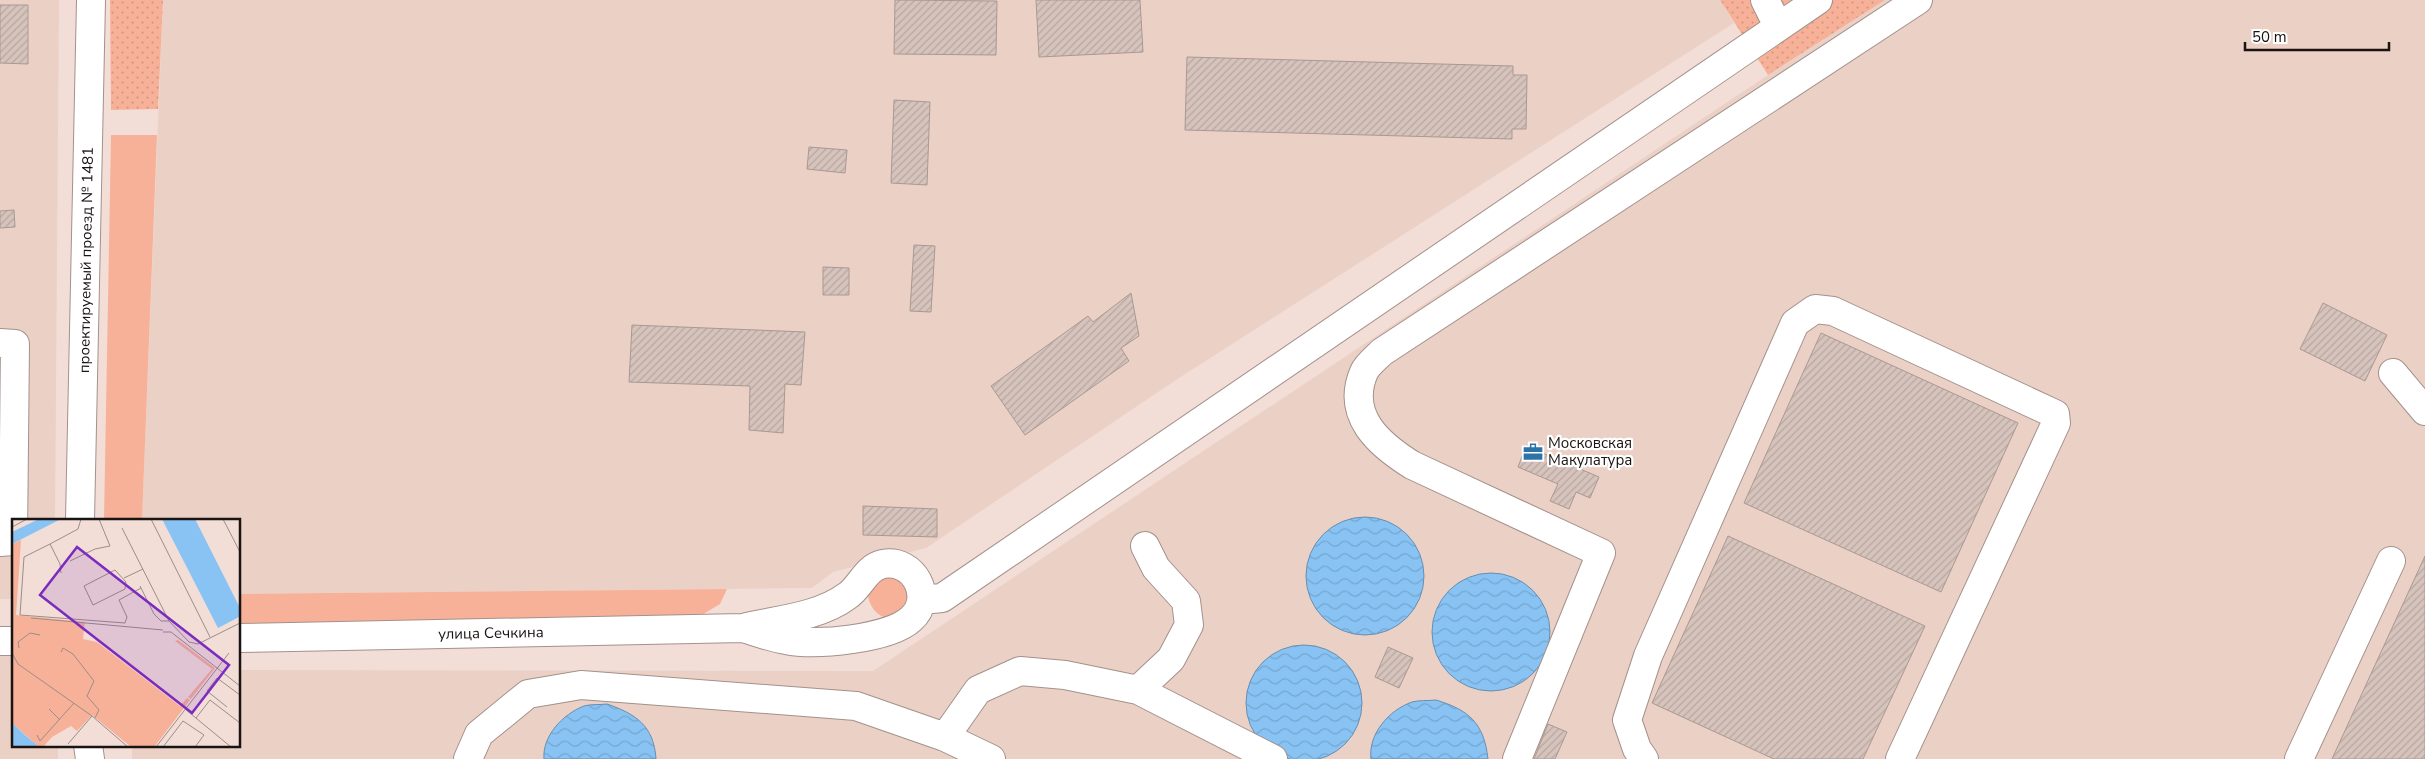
<svg xmlns="http://www.w3.org/2000/svg" width="2425" height="759" font-family="'Nunito Sans',sans-serif">
<style>
.built{fill:#ebd0c6}
.grass{fill:#f7b198}
.park{fill:url(#park-dots)}
.water{fill:url(#water-waves);stroke:#678eb0}
.building{fill:url(#building-hatch);stroke:#aa9892}
.lines{fill:none;stroke-linecap:round;stroke-linejoin:round}
.minor-casing{stroke:#a4918b;stroke-width:30}
.minor{stroke:#fff;stroke-width:28}
.labels{text-anchor:middle;dominant-baseline:central;stroke-width:4.5;stroke-linejoin:round;paint-order:stroke}
.street-label{font-size:15px;fill:#191311;stroke:#fff}
.poi-label{font-size:15px;fill:#191311;stroke:#fff;text-anchor:start}
.inset-road{fill:none;stroke:#9b8d88;stroke-width:1}
.view{fill:#7b2cbf;fill-opacity:0.15;stroke:#7b2cbf;stroke-width:2.5}
.inset-edge{fill:none;stroke:#191311;stroke-width:2.5}
</style>
<defs>
<pattern id="park-dots" width="8" height="8" patternUnits="userSpaceOnUse" patternTransform="scale(1.25)"><rect width="8" height="8" fill="#f7b198"/><path d="M2 2h.1M6 6h.1" fill="none" stroke="#d39782" stroke-width="1.8" stroke-linecap="round"/></pattern>
<pattern id="water-waves" width="16" height="10" patternUnits="userSpaceOnUse" patternTransform="scale(1.25)"><rect width="16" height="10" fill="#88c3f4"/><path d="M0 5q4-4 8 0t8 0" fill="none" stroke="#75a7d0"/></pattern>
<pattern id="building-hatch" width="6" height="6" patternUnits="userSpaceOnUse" patternTransform="scale(1.25)"><rect width="6" height="6" fill="#d6c3bc"/><path d="M-1 1l2-2M0 6l6-6M5 7l2-2" fill="none" stroke="#b7a7a1"/></pattern>
</defs>
<rect width="100%" height="100%" fill="#f2ded7"/>
<path class="built" d="M 0,0 L 59,0 L 55,520 L 14,520 L 14,599 L 0,599 Z
M 163,0 L 1720,0 L 1734,23 L 1179,378 L 926,548 L 833,572 L 812,588 L 239,594 L 239,520 L 142,520 Z
M 1885,0 L 2425,0 L 2425,759 L 132,759 L 132,745 L 239,745 L 239,670 L 873,671 L 1768,75 Z
M 0,651 L 14,651 L 14,745 L 58,745 L 58,759 L 0,759 Z"/>
<path class="grass" d="M 111,135 L 157,135 L 142,520 L 104,520 Z
M 893,574 L 908,585 L 909,604 C 905,608 898,615 893,617 C 879,621 869,606 868,595 L 873,581 Z
M 727,589 L 720,604 L 700,616 L 239,624 L 239,594 Z"/>
<path class="park" d="M 110,0 L 163,0 L 158,109 L 111,110 Z
M 1720,0 L 1885,0 L 1768,75 Z"/>
<path class="water" d="M1306 576a59 59 0 1 1 118 0a59 59 0 1 1-118 0Z
M1432 632a59 59 0 1 1 118 0a59 59 0 1 1-118 0Z
M1246 703a58 58 0 1 1 116 0a58 58 0 1 1-116 0Z
M 1436,700 C 1469,710 1484,723 1488,759 L 1371,759 C 1368,734 1389,710 1412,702 C 1419,700 1428,701 1436,700 Z
M 607,704 C 636,714 654,726 656,759 L 544,759 C 542,736 563,714 584,706 C 590,704 600,705 607,704 Z"/>
<path class="building" d="M 895,0 L 997,1 L 996,55 L 894,54 Z
M 1036,0 L 1140,0 L 1143,52 L 1039,57 Z
M 0,5 L 28,5 L 28,64 L 0,63 Z
M 1187,57 L 1513,66 L 1513,75 L 1527,75 L 1526,129 L 1512,129 L 1512,139 L 1185,130 Z
M 894,100 L 930,102 L 927,185 L 891,183 Z
M 809,147 L 847,150 L 845,173 L 807,169 Z
M 14,210 L 15,227 L 0,228 L 0,211 Z
M 914,245 L 935,246 L 931,312 L 910,311 Z
M 823,267 L 849,268 L 849,295 L 823,295 Z
M 1131,293 L 1139,336 L 1121,348 L 1129,361 L 1025,435 L 991,386 L 1088,316 L 1093,322 Z
M 2323,303 L 2387,335 L 2365,381 L 2300,349 Z
M 632,325 L 805,332 L 801,385 L 785,384 L 783,433 L 749,430 L 750,386 L 629,382 Z
M 1821,333 L 2018,423 L 1941,592 L 1744,503 Z
M 1526,446 L 1599,477 L 1590,498 L 1576,492 L 1569,509 L 1550,501 L 1558,484 L 1518,467 Z
M 863,506 L 937,509 L 937,537 L 863,535 Z
M 1728,536 L 1925,626 L 1863,759 L 1774,759 L 1652,703 Z
M 2425,556 L 2425,759 L 2332,759 Z
M 1388,647 L 1413,658 L 1399,688 L 1375,677 Z
M 1548,724 L 1567,732 L 1555,759 L 1534,759 Z"/>
<g class="lines">
<defs>
<path id="minor" d="M 1765,0 L 1778,26
M 0,343 L 15,344 L 13,541 L 0,542
M 2393,373 L 2425,411
M 80,520 L 91,0
M 922,600 L 942,598 L 1818,0
M 239,638 L 743,628 C 776,620 819,617 847,596 C 861,587 865,568 883,564 C 914,558 935,598 911,619 C 889,639 816,646 786,640 C 772,638 757,632 743,628
M 0,641 L 14,641
M 1138,690 L 1171,659 L 1189,625 L 1186,601 L 1156,568 L 1145,546
M 945,737 L 978,690 L 1020,671 L 1065,675 L 1138,690 L 1273,759
M 88,745 L 90,759
M 468,759 L 479,734 L 528,694 L 581,685 L 856,706 L 945,737 L 991,759
M 1517,759 L 1601,553 L 1412,465 C 1380,445 1345,416 1364,372 C 1367,365 1376,358 1382,352 L 1918,0
M 1644,759 L 1637,749 L 1627,720 L 1648,656 L 1795,323 L 1815,309 L 1833,311 L 2055,414 L 2056,423 L 1900,759
M 2299,759 L 2391,561"/>
</defs>
<use href="#minor" class="minor-casing"/>
<use href="#minor" class="minor"/>
</g>
<defs>
<symbol id="office-bare" viewBox="-9 -9 18 18"><path d="M-6-3h4V-5.5h4V-3h4V5H-6ZM-1-4.5V-3h2v-1.5ZM-6 0V1H6V0Z" fill="#2c73a8" stroke="#fff" stroke-width="2.5" paint-order="stroke"/></symbol>
</defs>
<g fill-rule="evenodd">
<use href="#office-bare" x="1519" y="438" width="28" height="28"/>
</g>
<g class="labels">
<g class="street-label">
<text transform="translate(86 260) rotate(-89)">проектируемый проезд № 1481</text>
<text transform="translate(491 633) rotate(-1)">улица Сечкина</text>
</g>
<g class="poi-label">
<text x="1548" y="443">Московская<tspan x="1548" dy="17">Макулатура</tspan></text>
</g>
</g>
<g transform="translate(12 519)">
<rect width="228" height="228" fill="#f2ded7"/>
<path d="M 166,121 L 203,149 L 179,180 L 176,178 L 200,150 L 163,122 Z" fill="#f7b198"/>
<path d="M 9,21 L 4,96 L 73,103 L 71,120 L 85,123 L 168,187 L 175,179 L 178,181 L 143,227 L 118,227 L 80,196 L 65,212 L 59,207 L 40,218 L 32,227 L 26,227 L 0,204 L 0,25 Z" fill="#f7b198"/>
<path d="M 27,0 L 49,0 L 0,25 L 0,13 ZM 150,0 L 183,0 L 227,87 L 227,98 L 206,109 ZM 0,204 L 13,216 L 26,227 L 0,227 Z" fill="#88c3f4"/>
<path class="inset-road" d="M 139,0 L 198,118M 211,0 L 228,33M 0,8 L 15,0M 110,9 L 157,102 L 177,123 L 186,125 L 228,104M 38,25 L 12,38 L 8,96 L 113,104 L 115,98 L 107,81 L 129,69M 58,42 L 83,30 L 98,27 L 87,0M 103,51 L 114,63 L 113,70 L 81,86 L 72,67 ZM 49,54 L 48,45 L 38,25 L 66,10 L 69,0M 112,59 L 131,50M 128,67 L 142,95 L 149,102 L 157,102M 19,99 L 151,111M 151,113 L 159,113 L 228,167M 7,129 L 6,123 L 18,114 L 28,116M 49,133 L 51,129 L 61,135 L 82,162 L 75,177 L 87,191 L 83,199M 0,134 L 6,145 L 80,197M 215,188 L 195,172 L 205,159 L 228,176M 37,190 L 48,201M 173,190 L 219,228M 184,199 L 198,181 L 228,204M 25,216 L 28,222 L 62,184M 56,225 L 80,197 L 116,228M 144,228 L 217,134M 151,228 L 171,202 L 192,216 L 183,228"/>
<path class="view" d="M 65,28 L 217,146 L 180,194 L 28,76 Z"/>
<rect width="228" height="228" class="inset-edge"/>
</g>
<path d="M2245 42v8h144v-8" fill="none" stroke="#191311" stroke-width="2.5"/>
<text x="2252" y="42" font-size="15" fill="#191311" stroke="#ffffff" stroke-width="4" paint-order="stroke">50 m</text>
</svg>
